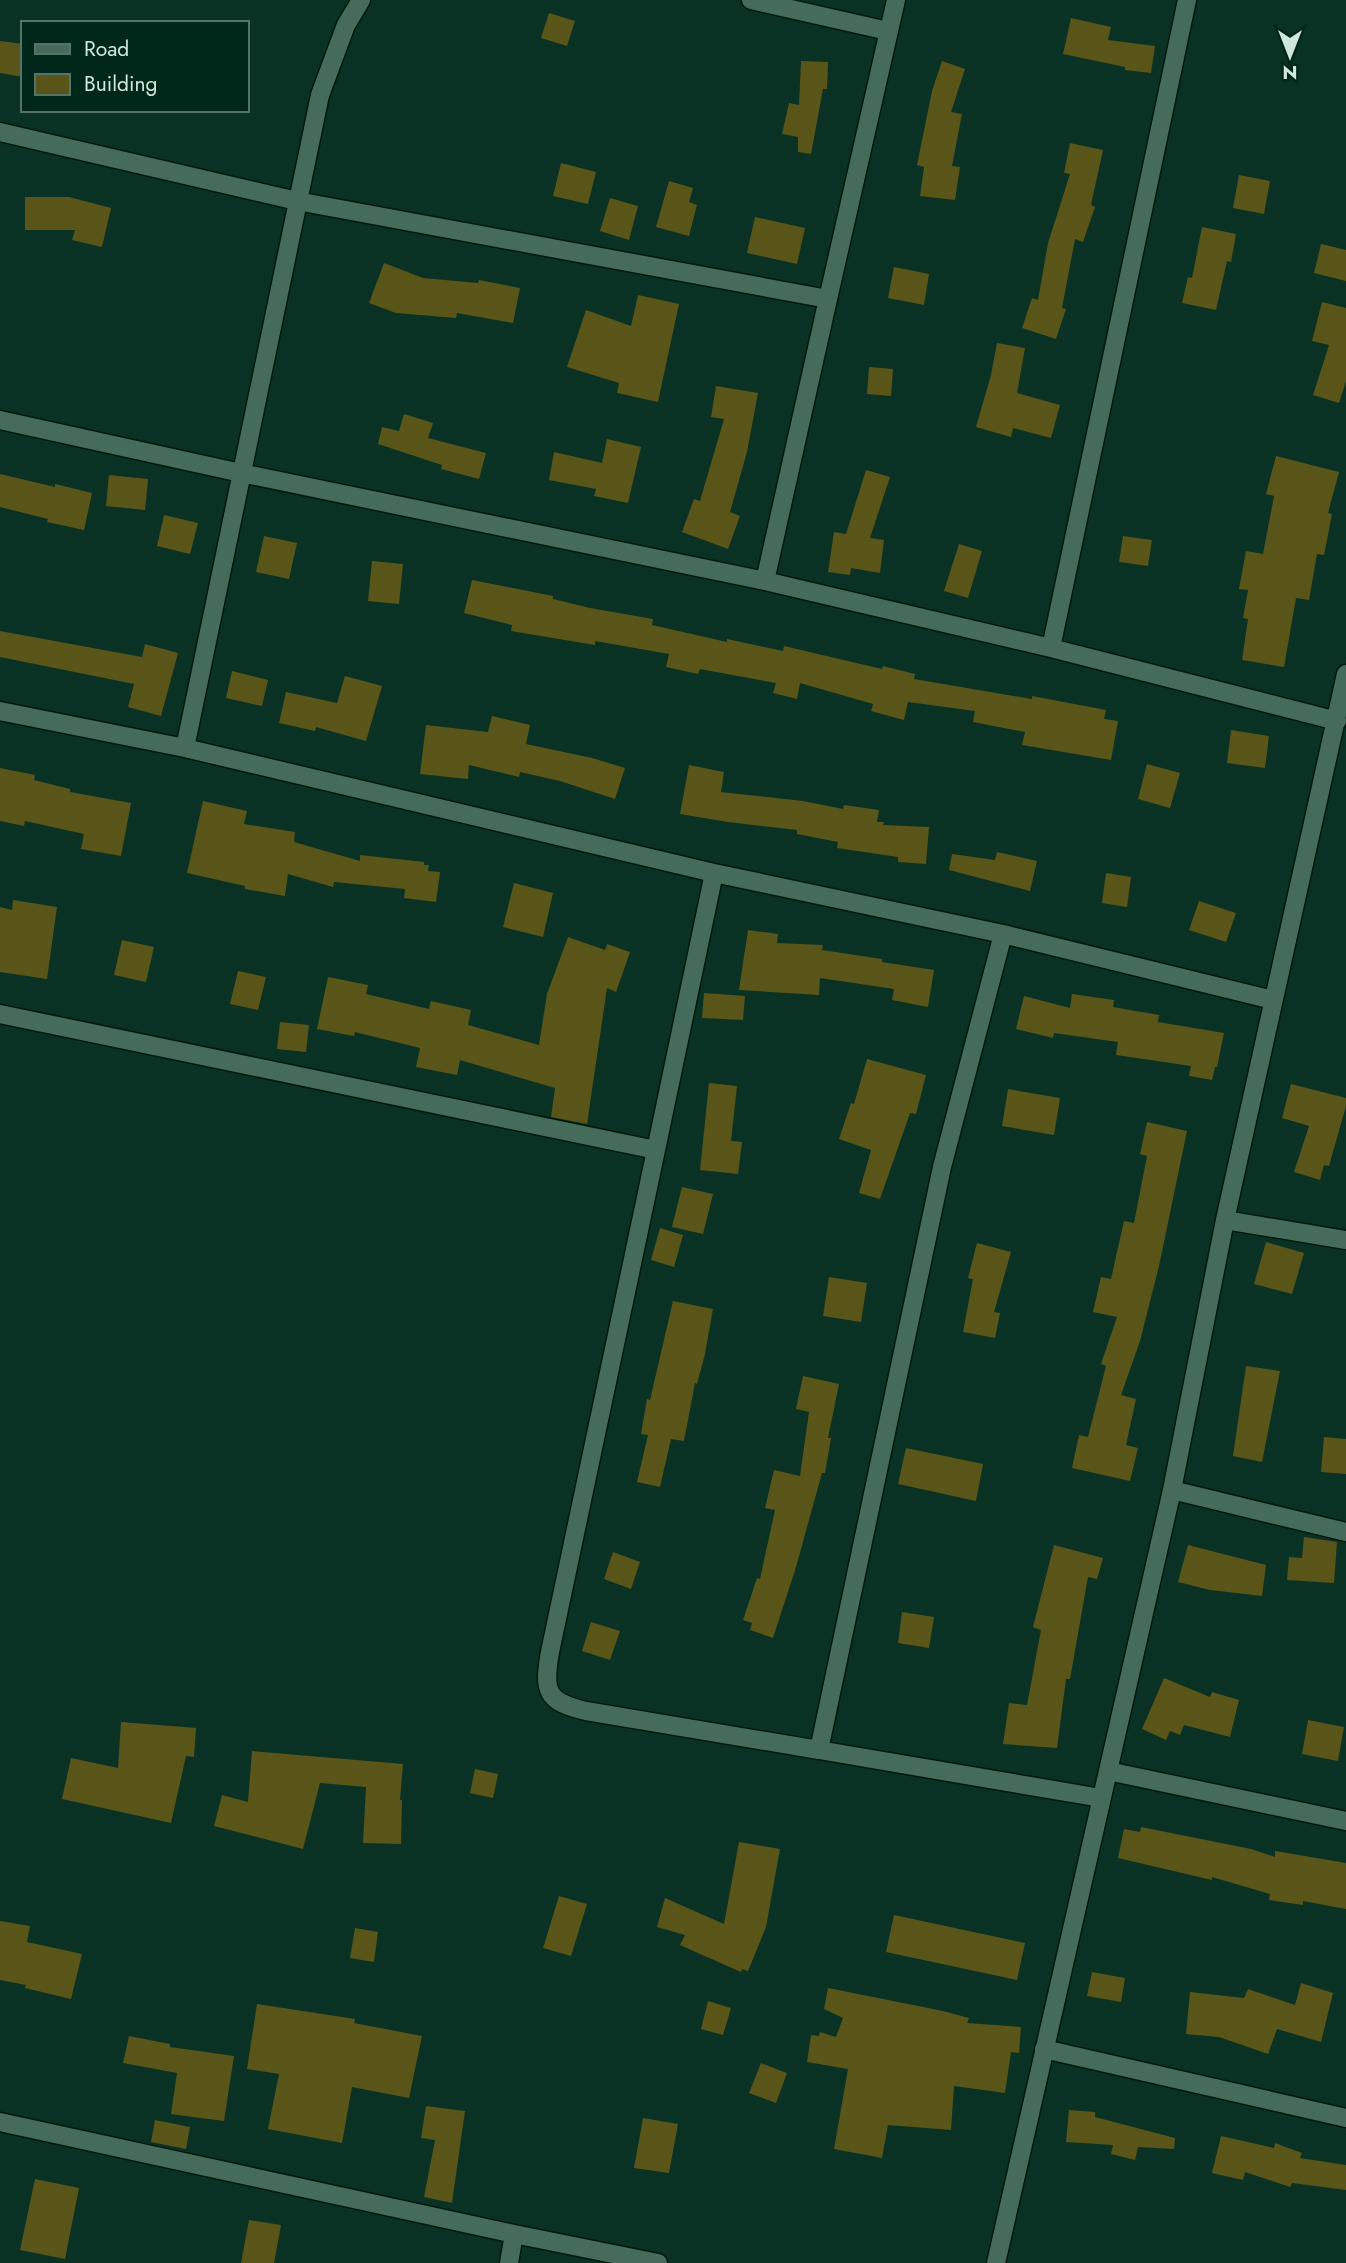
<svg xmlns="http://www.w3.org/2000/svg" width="1346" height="2263" font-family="Jost,sans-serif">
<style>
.building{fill:#595418}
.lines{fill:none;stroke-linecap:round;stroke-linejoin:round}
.street-casing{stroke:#00180e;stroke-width:21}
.street{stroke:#456c5b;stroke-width:18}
</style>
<rect width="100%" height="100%" fill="#0a3224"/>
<path class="building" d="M 549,13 L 575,21 L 567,46 L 541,38 Z
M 1071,18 L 1111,27 L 1108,40 L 1155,46 L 1151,73 L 1125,70 L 1125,67 L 1063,54 Z
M 0,41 L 23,44 L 23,77 L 0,73 Z
M 801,61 L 828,62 L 827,89 L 823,89 L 811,154 L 798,152 L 798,137 L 782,134 L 789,103 L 799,105 Z
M 942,61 L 965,69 L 951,112 L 962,114 L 952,166 L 960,167 L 955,200 L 920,196 L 924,167 L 917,165 L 932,91 Z
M 1070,143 L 1103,150 L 1091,205 L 1095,207 L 1083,242 L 1075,239 L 1062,308 L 1066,309 L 1056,339 L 1022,328 L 1032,298 L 1038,300 L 1048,243 L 1070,174 L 1064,173 Z
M 561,163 L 596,172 L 588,204 L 553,196 Z
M 1239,175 L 1270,181 L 1264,214 L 1233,208 Z
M 669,181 L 693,188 L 689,202 L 697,205 L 689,236 L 656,227 Z
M 25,197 L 69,197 L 111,208 L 102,247 L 72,240 L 75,230 L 25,230 Z
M 610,198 L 638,206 L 629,240 L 600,231 Z
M 755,217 L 805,228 L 797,264 L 747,253 Z
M 1202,227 L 1236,234 L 1231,262 L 1227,261 L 1216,310 L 1182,303 L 1188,277 L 1192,278 Z
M 1321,244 L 1346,250 L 1346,281 L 1314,273 Z
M 384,263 L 423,278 L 478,283 L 479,280 L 520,288 L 513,323 L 457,313 L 456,318 L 396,313 L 369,303 Z
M 894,267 L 929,274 L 924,305 L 888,298 Z
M 638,295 L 679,304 L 658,402 L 617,393 L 619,383 L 567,367 L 586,310 L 631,326 Z
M 1322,302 L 1346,308 L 1346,381 L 1339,403 L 1313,395 L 1329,345 L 1312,341 Z
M 997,343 L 1025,348 L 1017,393 L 1060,405 L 1051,438 L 1013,428 L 1011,437 L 976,427 L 991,375 Z
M 869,367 L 893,369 L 891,396 L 867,394 Z
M 716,386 L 758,393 L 747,452 L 730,512 L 740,516 L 728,549 L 682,532 L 694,499 L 700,501 L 724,419 L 711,417 Z
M 404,414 L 433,423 L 428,438 L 486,453 L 479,479 L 441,469 L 442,465 L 378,444 L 382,427 L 399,431 Z
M 607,439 L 641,447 L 628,503 L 594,496 L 596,489 L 549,480 L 554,452 L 602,463 Z
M 1276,456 L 1339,472 L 1328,513 L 1332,514 L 1324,555 L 1317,554 L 1309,600 L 1296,598 L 1284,667 L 1242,660 L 1248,619 L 1243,618 L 1248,590 L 1239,589 L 1246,551 L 1263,554 L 1274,496 L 1266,494 Z
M 866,470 L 890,477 L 870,538 L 884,540 L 880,573 L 851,568 L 850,575 L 828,572 L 834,532 L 846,534 Z
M 0,474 L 55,487 L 55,484 L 92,493 L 84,530 L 47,522 L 48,519 L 0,507 Z
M 109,475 L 148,479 L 145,510 L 106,506 Z
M 164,515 L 198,523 L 190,554 L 157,546 Z
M 264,536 L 297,543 L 289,579 L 256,572 Z
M 1123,536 L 1152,540 L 1148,566 L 1119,562 Z
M 959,544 L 982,551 L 968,598 L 944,591 Z
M 372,561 L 403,564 L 399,604 L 368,601 Z
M 472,580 L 553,596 L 553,599 L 590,608 L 653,619 L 652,625 L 727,642 L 727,639 L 783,651 L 784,646 L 882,669 L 883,666 L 915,674 L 914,679 L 1032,699 L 1032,696 L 1106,710 L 1104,719 L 1118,721 L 1111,760 L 1022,745 L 1025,732 L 973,722 L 975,711 L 908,702 L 904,720 L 871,711 L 873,704 L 800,683 L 797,699 L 773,693 L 776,683 L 700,669 L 698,674 L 666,667 L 669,654 L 595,641 L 595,645 L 511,631 L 512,625 L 464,613 Z
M 0,631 L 142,657 L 145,644 L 178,653 L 161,716 L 128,707 L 134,684 L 0,657 Z
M 232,671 L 268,680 L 262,706 L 226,698 Z
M 345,676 L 382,686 L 366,741 L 316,727 L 315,731 L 279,723 L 286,692 L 337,703 Z
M 492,716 L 530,725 L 526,744 L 592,758 L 625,768 L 615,799 L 560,781 L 520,772 L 519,777 L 469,765 L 468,779 L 420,774 L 426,725 L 488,732 Z
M 1231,730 L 1269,736 L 1265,768 L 1227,763 Z
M 1147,764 L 1180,773 L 1170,808 L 1138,799 Z
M 689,765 L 724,772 L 721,792 L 803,801 L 843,809 L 844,805 L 879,810 L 877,822 L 884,822 L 883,825 L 929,827 L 926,864 L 898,862 L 898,857 L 837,848 L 838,842 L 797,834 L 797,830 L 728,822 L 680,814 Z
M 0,768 L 35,775 L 34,780 L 70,789 L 70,792 L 131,803 L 121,856 L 81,849 L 84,834 L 25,821 L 24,826 L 0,821 Z
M 203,801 L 247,811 L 244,824 L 295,832 L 294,842 L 360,861 L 360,855 L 424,862 L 424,865 L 429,865 L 428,871 L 440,872 L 436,902 L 404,898 L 405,889 L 334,882 L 333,887 L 288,874 L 285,896 L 245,889 L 245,886 L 187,873 Z
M 997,852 L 1037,861 L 1030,891 L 949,870 L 952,854 L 995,860 Z
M 1106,873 L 1131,877 L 1127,907 L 1102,903 Z
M 514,883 L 553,893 L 543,937 L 503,927 Z
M 13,900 L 57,907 L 47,979 L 0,972 L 0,907 L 12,910 Z
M 1199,901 L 1236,913 L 1226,942 L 1189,930 Z
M 748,930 L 778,934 L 777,943 L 823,945 L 822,950 L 882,959 L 882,962 L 934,970 L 928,1007 L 892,1000 L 894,989 L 820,978 L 819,995 L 739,990 Z
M 568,937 L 605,950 L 607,944 L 630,952 L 616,992 L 607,988 L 587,1124 L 551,1117 L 555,1088 L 460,1060 L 457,1075 L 416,1067 L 420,1048 L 355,1032 L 354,1036 L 317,1029 L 328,977 L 368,985 L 366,994 L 429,1009 L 431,1001 L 471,1010 L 468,1025 L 539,1045 L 547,994 Z
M 122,940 L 154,947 L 146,982 L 114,975 Z
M 238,971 L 266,977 L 258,1010 L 230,1004 Z
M 704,993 L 745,996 L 743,1020 L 702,1018 Z
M 1072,994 L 1114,1000 L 1113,1007 L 1159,1015 L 1158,1022 L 1224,1033 L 1217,1067 L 1215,1067 L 1212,1080 L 1189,1076 L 1191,1066 L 1116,1055 L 1118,1042 L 1054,1033 L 1053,1038 L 1016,1029 L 1024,996 L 1070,1008 Z
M 280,1022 L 309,1025 L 306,1052 L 277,1049 Z
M 867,1059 L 926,1075 L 916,1114 L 910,1113 L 880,1199 L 859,1193 L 871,1150 L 839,1139 L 851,1103 L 854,1104 Z
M 709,1083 L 737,1086 L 731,1141 L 742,1142 L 738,1174 L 700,1170 Z
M 1291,1084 L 1346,1098 L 1346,1106 L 1329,1166 L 1324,1165 L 1320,1180 L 1294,1172 L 1309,1126 L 1282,1118 Z
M 1008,1089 L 1060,1098 L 1054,1135 L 1002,1126 Z
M 1147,1122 L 1187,1131 L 1159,1266 L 1140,1341 L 1121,1395 L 1136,1399 L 1126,1445 L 1138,1448 L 1130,1481 L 1072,1468 L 1079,1435 L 1088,1437 L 1106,1366 L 1101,1364 L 1117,1317 L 1093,1312 L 1101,1277 L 1111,1279 L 1124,1221 L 1134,1223 L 1147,1156 L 1140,1154 Z
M 682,1187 L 713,1194 L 703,1234 L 672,1227 Z
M 660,1228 L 683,1235 L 674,1267 L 651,1260 Z
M 1266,1242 L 1304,1253 L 1292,1294 L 1254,1284 Z
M 977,1243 L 1011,1252 L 994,1312 L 1000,1313 L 995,1338 L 963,1332 L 973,1279 L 968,1278 Z
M 829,1277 L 867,1283 L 861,1322 L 823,1316 Z
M 673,1301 L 713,1309 L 705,1354 L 697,1384 L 695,1383 L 684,1441 L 671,1439 L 660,1487 L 637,1482 L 648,1435 L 641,1434 L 647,1399 L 650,1400 Z
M 1246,1366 L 1280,1371 L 1262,1462 L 1233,1456 Z
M 803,1376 L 839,1384 L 828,1438 L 831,1438 L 825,1473 L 822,1473 L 796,1567 L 773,1638 L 750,1630 L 752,1623 L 743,1620 L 757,1578 L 760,1579 L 775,1510 L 765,1508 L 774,1470 L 800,1476 L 809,1412 L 796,1409 Z
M 1324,1437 L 1346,1439 L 1346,1474 L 1321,1472 Z
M 906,1448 L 983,1464 L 976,1501 L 898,1484 Z
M 1304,1537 L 1337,1542 L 1334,1583 L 1287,1580 L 1289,1557 L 1302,1558 Z
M 1054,1545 L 1103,1558 L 1097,1579 L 1088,1577 L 1070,1679 L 1066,1679 L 1057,1748 L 1003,1744 L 1009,1703 L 1027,1705 L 1041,1630 L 1033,1627 Z
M 1188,1545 L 1266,1565 L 1262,1596 L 1210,1590 L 1178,1582 Z
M 613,1552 L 640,1562 L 631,1589 L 604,1579 Z
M 902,1612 L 934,1617 L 929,1648 L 898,1643 Z
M 591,1622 L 620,1631 L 610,1660 L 582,1651 Z
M 1164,1678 L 1210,1697 L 1212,1692 L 1239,1700 L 1230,1737 L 1184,1725 L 1180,1735 L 1170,1731 L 1166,1740 L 1142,1729 Z
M 1308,1720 L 1344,1727 L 1338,1761 L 1302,1754 Z
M 121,1722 L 196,1728 L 194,1757 L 186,1756 L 171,1823 L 62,1799 L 71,1758 L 118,1768 Z
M 252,1751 L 403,1764 L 400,1800 L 402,1800 L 401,1844 L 363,1843 L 366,1787 L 320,1783 L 303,1849 L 214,1826 L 222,1795 L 248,1802 Z
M 475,1769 L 498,1774 L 493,1798 L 470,1793 Z
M 1141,1827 L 1251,1849 L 1275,1857 L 1275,1851 L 1346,1863 L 1346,1909 L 1303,1901 L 1303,1905 L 1269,1900 L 1270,1894 L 1212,1877 L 1212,1880 L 1118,1858 L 1124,1829 L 1140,1832 Z
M 739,1842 L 780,1849 L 766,1927 L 748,1971 L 742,1969 L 741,1972 L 680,1945 L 685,1935 L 657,1927 L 665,1898 L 724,1924 Z
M 559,1896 L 587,1904 L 571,1956 L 543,1948 Z
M 894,1915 L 1025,1943 L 1017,1980 L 886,1952 Z
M 0,1921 L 30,1926 L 27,1942 L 82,1954 L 71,1999 L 25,1988 L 26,1985 L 0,1980 Z
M 355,1928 L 378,1932 L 374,1962 L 350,1958 Z
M 1092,1972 L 1125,1978 L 1121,2002 L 1087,1996 Z
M 1301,1983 L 1333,1993 L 1321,2042 L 1277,2029 L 1268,2054 L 1219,2037 L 1186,2034 L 1190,1992 L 1244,1998 L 1248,1989 L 1295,2005 Z
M 828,1988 L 943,2011 L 969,2018 L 967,2023 L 1021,2027 L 1019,2053 L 1011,2052 L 1005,2093 L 954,2086 L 951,2130 L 888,2125 L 882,2158 L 834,2149 L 848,2069 L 807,2062 L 811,2035 L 819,2036 L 820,2032 L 836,2037 L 843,2018 L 824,2009 Z
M 708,2001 L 731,2008 L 723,2035 L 701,2029 Z
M 257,2004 L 355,2019 L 354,2023 L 422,2036 L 409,2098 L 352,2087 L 342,2143 L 268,2129 L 279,2074 L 247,2069 Z
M 129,2036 L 170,2044 L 170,2047 L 234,2056 L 224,2121 L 171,2114 L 177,2073 L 123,2063 Z
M 761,2063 L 787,2073 L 776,2103 L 749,2093 Z
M 426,2106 L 465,2111 L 452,2203 L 424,2197 L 435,2140 L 421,2138 Z
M 1069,2110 L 1095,2112 L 1095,2117 L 1175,2138 L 1174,2149 L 1138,2147 L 1135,2160 L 1111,2154 L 1113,2145 L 1066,2142 Z
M 643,2118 L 678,2124 L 669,2173 L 634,2168 Z
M 155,2120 L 190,2127 L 186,2149 L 151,2142 Z
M 1221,2136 L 1274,2148 L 1275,2143 L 1302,2153 L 1300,2158 L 1346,2165 L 1346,2190 L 1292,2183 L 1290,2187 L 1245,2172 L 1243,2180 L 1212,2173 Z
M 35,2179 L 79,2188 L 65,2259 L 20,2250 Z
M 249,2220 L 281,2225 L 274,2263 L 241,2263 Z"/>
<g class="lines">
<defs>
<path id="street" d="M 751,0 L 888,31
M 0,132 L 297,201 L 828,299 L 765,581
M 828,299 L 896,0
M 0,420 L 241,473 L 765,581 L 1051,648 L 1337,721
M 1051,648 L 1187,0
M 0,711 L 185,748 L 714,873 L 1003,934
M 185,748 L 320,95 L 346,25 L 361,0
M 0,1014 L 656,1150 L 714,873
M 656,1150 L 550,1652 C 543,1691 546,1702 586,1711 L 819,1750
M 1225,1220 L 1346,1240
M 1172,1490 L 1346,1532
M 1108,1771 L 1346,1821
M 1101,1798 L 819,1750 L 942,1167 L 1003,934 L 1273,1000
M 1044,2049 L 1346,2118
M 0,2122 L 514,2234 L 658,2263
M 509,2263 L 514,2234
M 996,2263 L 1172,1490 L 1225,1220 L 1346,674"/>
</defs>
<use href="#street" class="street-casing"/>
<use href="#street" class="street"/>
</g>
<rect x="21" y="21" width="228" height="91" fill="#00281a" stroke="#547468" stroke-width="2"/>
<rect x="35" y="44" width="35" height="10" fill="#456c5b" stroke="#547468" stroke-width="2"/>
<text x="84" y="56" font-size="21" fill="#d2e7dc">Road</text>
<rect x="35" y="74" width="35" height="21" fill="#595418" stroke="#547468" stroke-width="2"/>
<text x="84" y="91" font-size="21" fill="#d2e7dc">Building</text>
<g transform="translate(1290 56) rotate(180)" stroke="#00281a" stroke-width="5" paint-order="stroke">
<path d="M0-5L12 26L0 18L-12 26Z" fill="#d2e7dc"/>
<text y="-10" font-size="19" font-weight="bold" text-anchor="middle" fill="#d2e7dc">N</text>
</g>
</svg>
